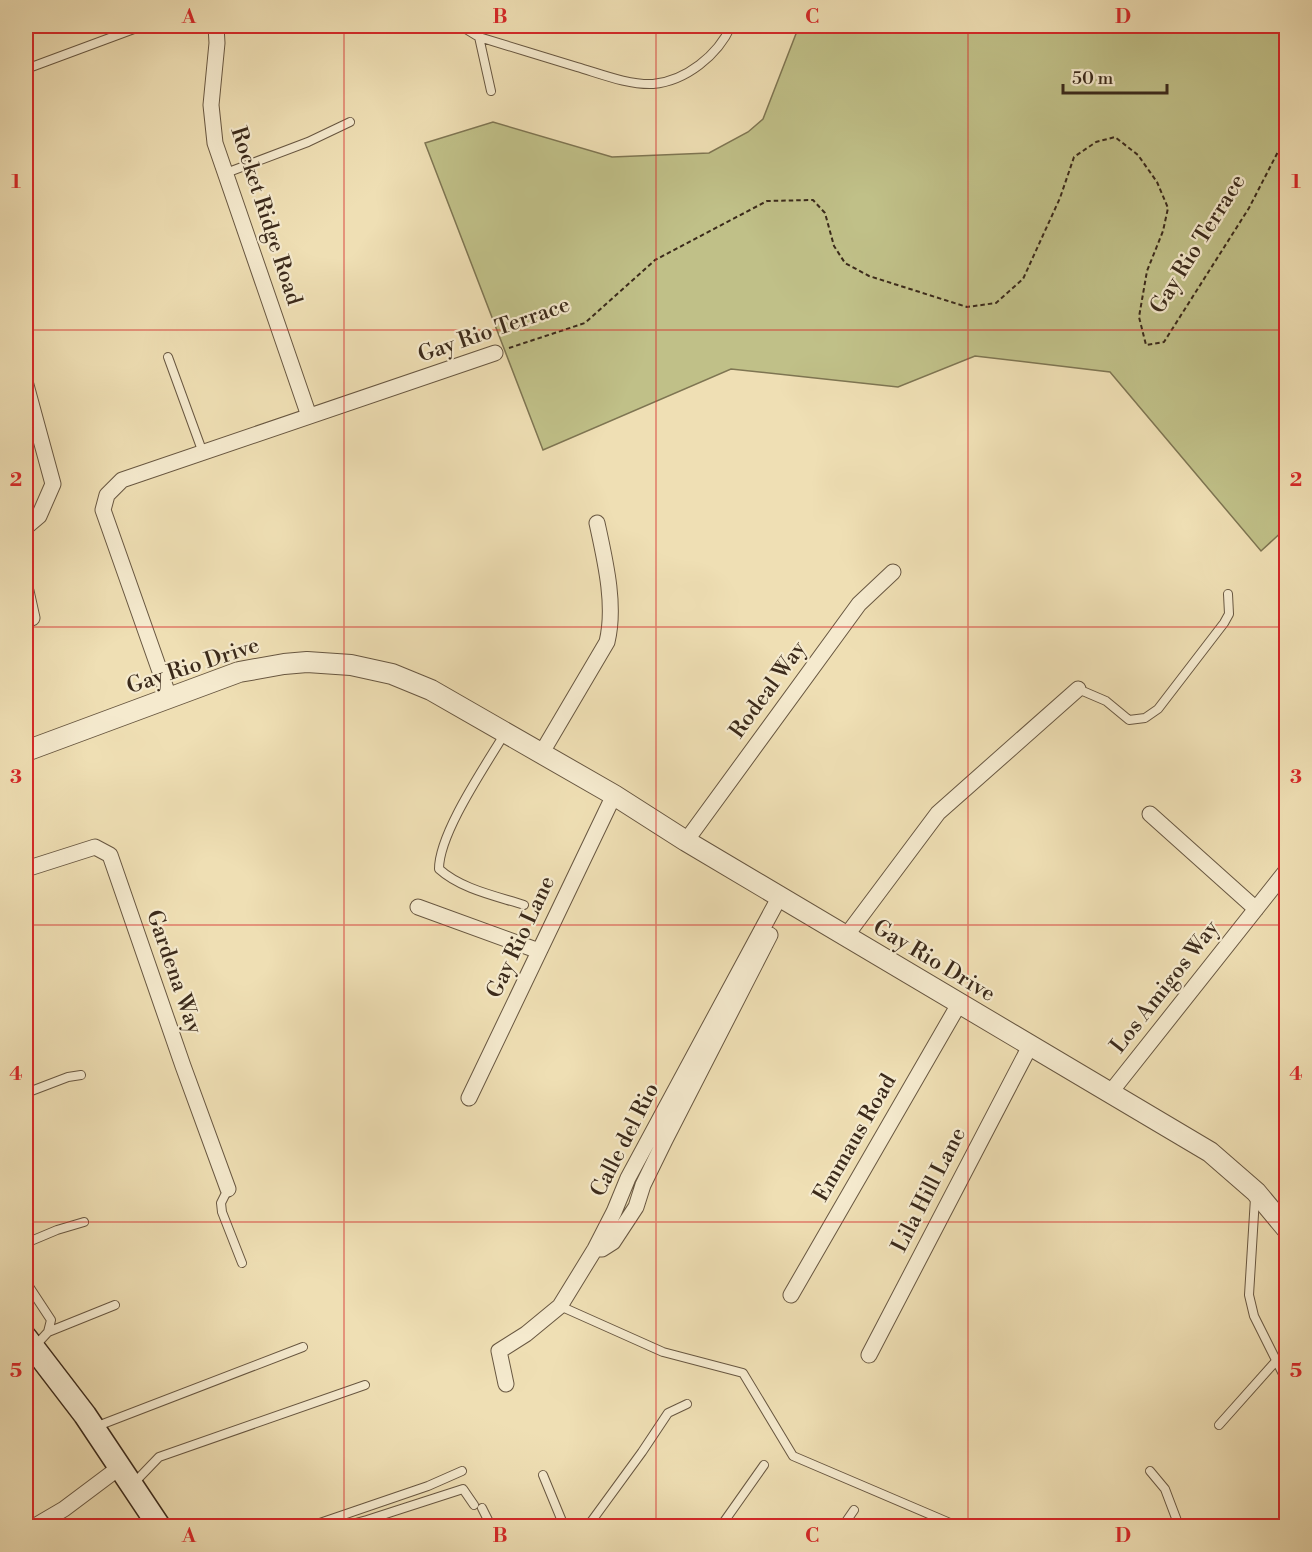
<svg xmlns="http://www.w3.org/2000/svg" width="1312" height="1552" font-family="'Libre Bodoni',serif">
<style>
.green{fill:#c0c088;stroke:#7e7552;stroke-width:1.5}
.lines{fill:none;stroke-linecap:round;stroke-linejoin:round}
.service-casing{stroke:#685741;stroke-width:10}
.minor-casing{stroke:#685741;stroke-width:17}
.tertiary-casing{stroke:#685741;stroke-width:22}
.secondary-casing{stroke:#3b2a1b;stroke-width:25}
.path{stroke:#3b2a1b;stroke-width:2;stroke-dasharray:4.5 3;stroke-linecap:butt}
.service{stroke:#f5eace;stroke-width:8}
.minor{stroke:#f5eace;stroke-width:15}
.tertiary{stroke:#f5eace;stroke-width:20}
.secondary{stroke:#f5eace;stroke-width:22}
.grid{fill:none;stroke:#d62828;stroke-width:1.5;stroke-opacity:0.55}
.labels{text-anchor:middle;dominant-baseline:central;stroke-width:4.5;stroke-linejoin:round;paint-order:stroke}
.street-label{font-size:22px;fill:#3b2a1b;stroke:#f5eace}
.neatline{fill:none;stroke:#d62828;stroke-width:2}
.grid-label{font-size:20px;text-anchor:middle;font-weight:bold;fill:#d62828}
</style>
<rect width="100%" height="100%" fill="#efdfb4"/>
<filter id="stains"><feTurbulence type="fractalNoise" baseFrequency=".00333" numOctaves="4"/><feColorMatrix values="0 0 0 0 .2 0 0 0 0 .09 0 0 0 0 .02 0 0 0 .5 -.17"/></filter>
<radialGradient id="worn" r=".72"><stop offset=".6" stop-color="#630" stop-opacity="0"/><stop offset="1" stop-color="#630" stop-opacity=".3"/></radialGradient>
<path class="green" d="M 799,26 L 1286,26 L 1286,528 L 1261,551 L 1110,372 L 975,356 L 898,387 L 731,369 L 543,450 L 425,143 L 493,122 L 612,157 L 709,153 L 748,132 L 763,119 Z"/>
<g class="lines">
<defs>
<path id="service" d="M 461,26 L 479,37 L 491,91
M 479,37 C 512,47 544,57 577,67 C 601,74 628,85 653,84 C 686,81 718,55 731,26
M 26,69 L 142,26
M 226,173 L 308,142 L 350,122
M 168,357 L 203,453
M 1078,689 L 1106,701 L 1129,720 L 1145,718 L 1158,709 L 1224,623 L 1229,614 L 1228,594
M 505,733 C 486,765 439,833 439,869 C 461,889 496,896 524,905
M 26,1093 L 68,1077 L 81,1075
M 228,1189 L 221,1203 L 222,1212 L 242,1263
M 1255,1198 L 1249,1295 L 1254,1316 L 1286,1380
M 26,1243 L 57,1230 L 84,1222
M 26,1286 L 30,1288 L 51,1320 L 48,1332 L 36,1345
M 560,1306 L 663,1352 L 743,1373 L 793,1456 L 957,1526
M 48,1332 L 115,1305
M 1219,1425 L 1276,1361
M 95,1427 L 303,1347
M 1150,1471 L 1165,1489 L 1179,1526
M 543,1475 L 564,1526
M 133,1484 L 159,1457 L 365,1385
M 482,1508 L 490,1524 L 485,1526
M 367,1520 L 463,1489 L 474,1505
M 311,1526 L 428,1486 L 462,1471
M 344,1526 L 367,1520 L 370,1526
M 588,1526 L 642,1452 L 668,1413 L 687,1404
M 721,1526 L 764,1465
M 843,1526 L 854,1510"/>
<path id="minor" d="M 216,26 L 217,43 L 211,105 L 215,143 L 309,416
M 26,385 L 53,484 L 39,516 L 26,527
M 26,591 L 32,618
M 169,697 L 103,510 L 107,495 L 122,480 L 495,353
M 541,754 L 607,642 C 616,605 605,560 597,523
M 1150,814 L 1256,909
M 686,841 L 859,604 L 893,572
M 26,869 L 95,847 L 110,855 L 183,1066 L 228,1189
M 418,907 L 539,951
M 846,936 L 938,813 L 1078,689
M 1110,1093 L 1286,871
M 469,1098 L 614,795
M 595,1249 L 602,1249 L 613,1242 L 636,1207 L 643,1185 L 665,1140 L 770,935
M 791,1295 L 959,1004
M 869,1355 L 1030,1046
M 506,1384 L 499,1351 L 526,1334 L 560,1306 L 595,1249 L 614,1212 L 628,1178 L 780,896
M 35,1526 L 64,1509 L 120,1467"/>
<path id="tertiary" d="M 26,751 L 239,672 L 284,664 L 307,662 L 351,665 L 392,674 L 431,690 L 614,795 L 686,841 L 1210,1152 L 1256,1192 L 1286,1228"/>
<path id="secondary" d="M 26,1338 L 85,1415 L 159,1526"/>
</defs>
<use href="#service" class="service-casing"/>
<use href="#minor" class="minor-casing"/>
<use href="#tertiary" class="tertiary-casing"/>
<use href="#secondary" class="secondary-casing"/>
<path class="path" d="M 509,348 L 585,323 L 655,260 L 767,201 L 813,200 L 825,213 L 834,246 L 845,263 L 869,276 L 967,307 L 996,303 L 1023,279 L 1060,198 L 1074,157 L 1096,142 L 1115,137 L 1138,155 L 1157,182 L 1168,208 L 1163,231 L 1147,271 L 1139,317 L 1146,345 L 1164,342 L 1249,208 L 1283,142"/>
<use href="#service" class="service"/>
<use href="#minor" class="minor"/>
<use href="#tertiary" class="tertiary"/>
<use href="#secondary" class="secondary"/>
</g>
<path class="grid" d="M 344,26 L 344,1526M 656,26 L 656,1526M 968,26 L 968,1526M 26,330 L 1286,330M 26,627 L 1286,627M 26,925 L 1286,925M 26,1222 L 1286,1222"/>
<g class="labels">
<g class="street-label">
<text transform="translate(266 216) rotate(72)">Rocket Ridge Road</text>
<text transform="translate(1198 244) rotate(-58)">Gay Rio Terrace</text>
<text transform="translate(494 330) rotate(-19)">Gay Rio Terrace</text>
<text transform="translate(193 666) rotate(-18)">Gay Rio Drive</text>
<text transform="translate(768 690) rotate(-54)">Rodeal Way</text>
<text transform="translate(521 937) rotate(-65)">Gay Rio Lane</text>
<text transform="translate(934 961) rotate(31)">Gay Rio Drive</text>
<text transform="translate(174 972) rotate(71)">Gardena Way</text>
<text transform="translate(1165 987) rotate(-52)">Los Amigos Way</text>
<text transform="translate(855 1138) rotate(-60)">Emmaus Road</text>
<text transform="translate(625 1140) rotate(-63)">Calle del Rio</text>
<text transform="translate(929 1190) rotate(-63)">Lila Hill Lane</text>
</g>
</g>
<rect width="1312" height="1552" fill="none" stroke="#efdfb4" stroke-width="66"/>
<path d="M1063 84v9h104v-9" fill="none" stroke="#3b2a1b" stroke-width="3"/>
<text x="1072" y="84" font-size="18" fill="#3b2a1b" stroke="#f5eace" stroke-width="4.5" paint-order="stroke">50 m</text>
<rect x="33" y="33" width="1246" height="1486" class="neatline"/>
<g class="grid-label">
<text x="189" y="23">A</text>
<text x="500" y="23">B</text>
<text x="812" y="23">C</text>
<text x="1123" y="23">D</text>
<text x="16" y="188">1</text>
<text x="1296" y="188">1</text>
<text x="16" y="486">2</text>
<text x="1296" y="486">2</text>
<text x="16" y="783">3</text>
<text x="1296" y="783">3</text>
<text x="16" y="1080">4</text>
<text x="1296" y="1080">4</text>
<text x="16" y="1377">5</text>
<text x="1296" y="1377">5</text>
<text x="189" y="1542">A</text>
<text x="500" y="1542">B</text>
<text x="812" y="1542">C</text>
<text x="1123" y="1542">D</text>
</g>
<rect width="100%" height="100%" filter="url(#stains)"/>
<rect width="100%" height="100%" fill="url(#worn)"/>
</svg>
